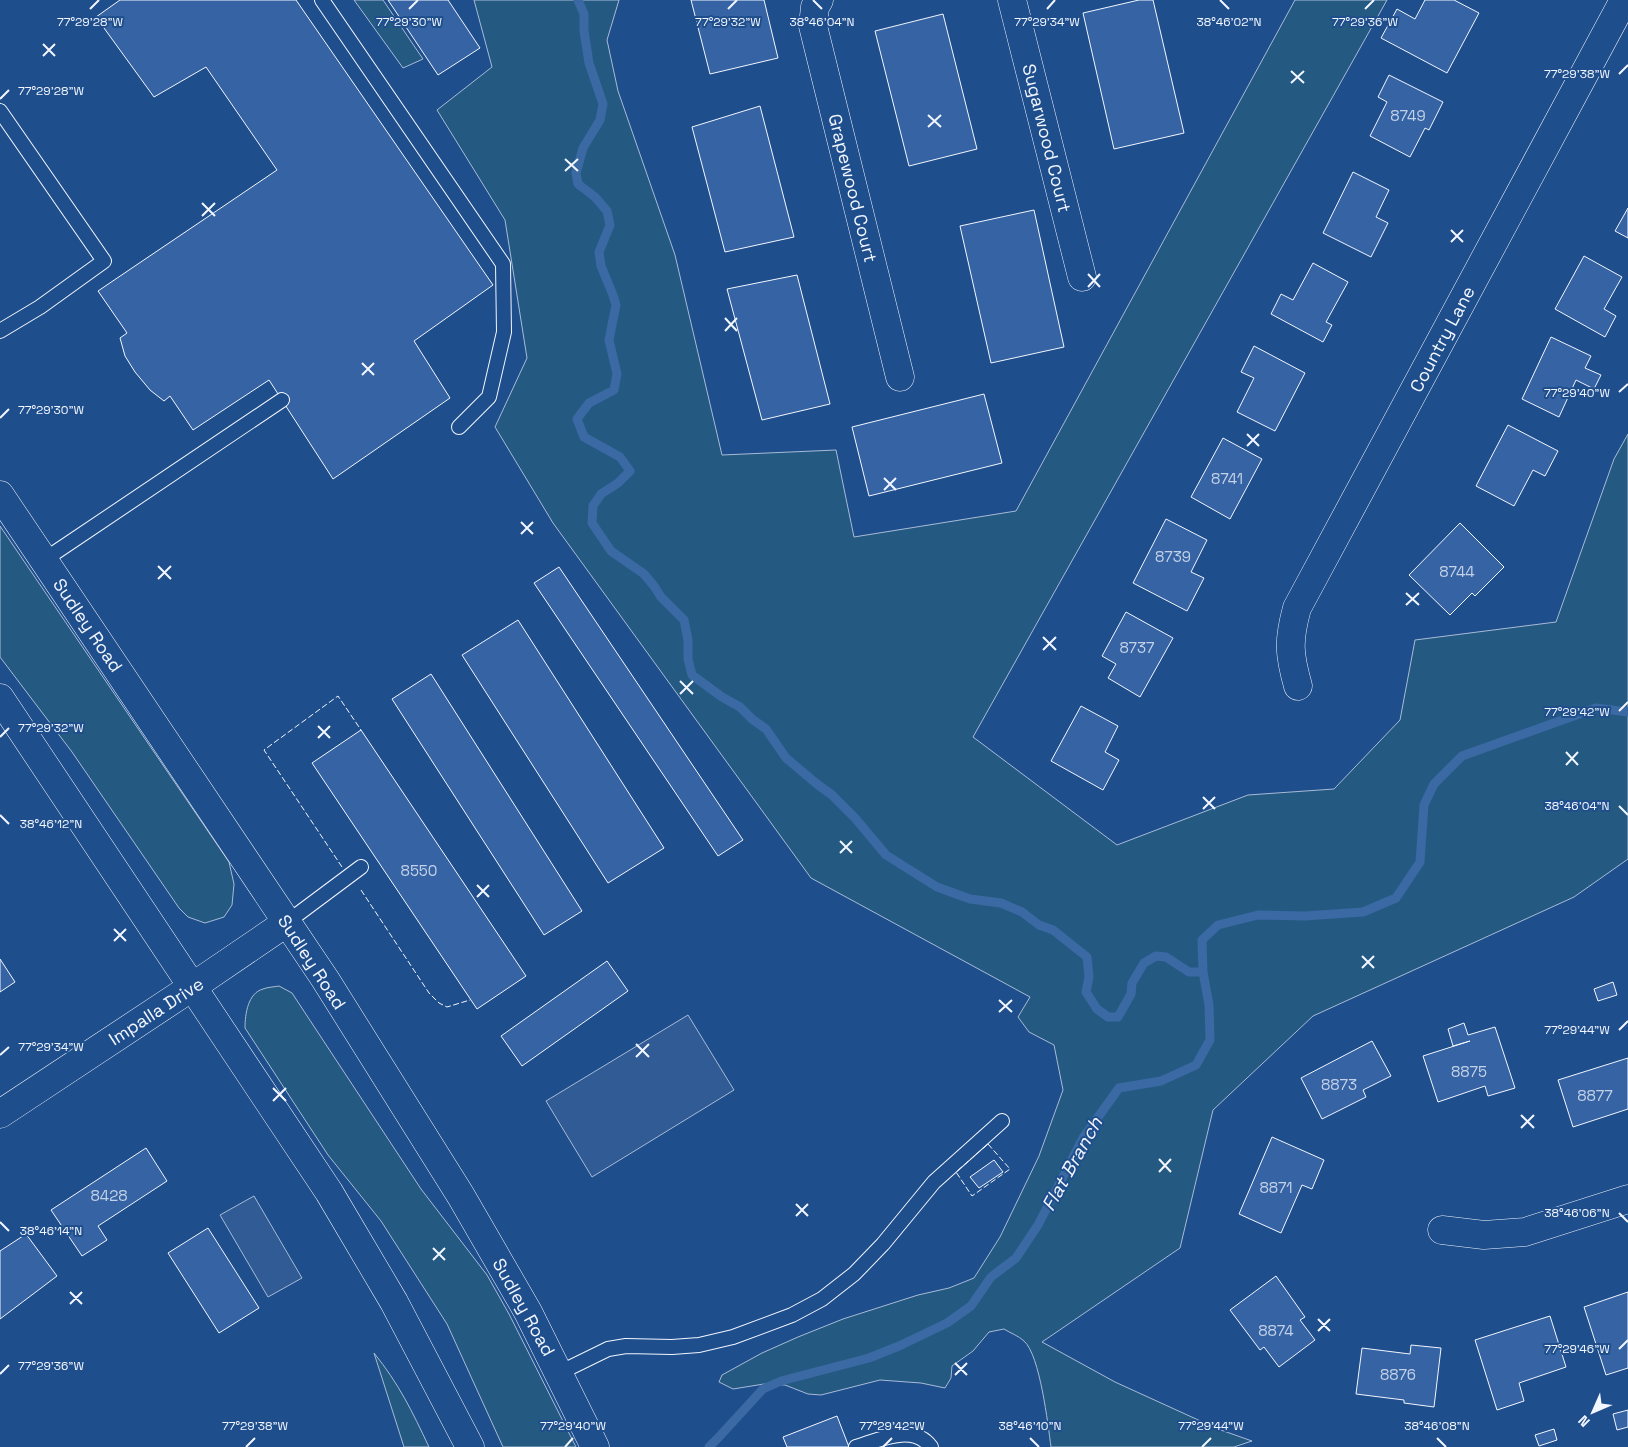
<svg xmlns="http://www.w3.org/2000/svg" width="1628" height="1447" font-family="'Space Grotesk',sans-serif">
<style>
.green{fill:#245a82;stroke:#a8bbd7}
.parking{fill:#305b95;stroke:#a8bbd7}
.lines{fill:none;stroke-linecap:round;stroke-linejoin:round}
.stream{stroke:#3b69a3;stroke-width:9}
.building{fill:#3563a3;stroke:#f2f6ff}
.lane-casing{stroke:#f2f6ff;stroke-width:16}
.street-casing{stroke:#f2f6ff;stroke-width:29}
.primary-casing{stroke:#f2f6ff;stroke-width:29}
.lane{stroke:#1f4e8c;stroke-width:14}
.street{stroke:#1f4e8c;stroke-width:28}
.primary{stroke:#1f4e8c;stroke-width:28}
.fence{stroke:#f2f6ff;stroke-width:1;stroke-dasharray:6 2.5;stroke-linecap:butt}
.ticks{fill:none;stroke:#f2f6ff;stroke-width:2}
.labels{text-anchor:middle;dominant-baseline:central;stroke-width:4;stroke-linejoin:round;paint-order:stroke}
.number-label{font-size:15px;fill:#c3d1e8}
.street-label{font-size:18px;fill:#f2f6ff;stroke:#1f4e8c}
.water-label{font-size:19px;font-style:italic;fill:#f2f6ff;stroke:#1f4e8c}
.ticks-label{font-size:12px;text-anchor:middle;fill:#f2f6ff;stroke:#1f4e8c;stroke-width:4;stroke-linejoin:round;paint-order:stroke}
</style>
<rect width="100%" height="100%" fill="#1f4e8c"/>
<path class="green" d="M 354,0 L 383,0 L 423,59 L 403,68 Z
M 474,0 L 619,0 L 607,40 L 618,91 L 675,255 L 722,455 L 836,450 L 854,537 L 1016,511 L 1295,0 L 1387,0 L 973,737 L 1117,845 L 1248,795 L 1334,789 L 1400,720 L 1415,640 L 1556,622 L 1614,459 L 1628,434 L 1628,859 L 1574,897 L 1313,1016 L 1213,1110 L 1180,1248 L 1042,1342 L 1115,1382 L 1218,1429 L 1252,1441 L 1234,1447 L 1051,1447 C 1048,1425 1040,1355 1024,1341 C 1019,1336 1010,1333 1004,1329 L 989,1332 L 973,1351 L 952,1366 L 951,1378 L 945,1388 L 921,1383 L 880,1380 L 821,1395 L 808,1394 L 785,1385 L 764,1384 L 733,1389 L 719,1382 L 722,1375 L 762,1353 L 798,1337 L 843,1319 L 918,1295 L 949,1288 L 974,1278 L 1000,1237 L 1039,1156 L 1063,1090 L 1054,1045 L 1029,1032 L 1018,1017 L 1030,997 L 811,878 L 553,523 L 495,427 L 527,358 L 505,220 L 437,110 L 492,67 Z
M 0,526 L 229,862 L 234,884 L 232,905 L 224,917 L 205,923 L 188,917 L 179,908 L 72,752 L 0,657 Z
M 279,986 L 292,993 L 421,1189 L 487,1275 L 509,1314 L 576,1447 L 503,1447 L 447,1324 L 381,1221 L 328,1155 L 245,1028 C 245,1014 248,993 263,989 C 268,987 274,987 279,986 Z
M 374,1353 C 399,1384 412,1411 429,1447 L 404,1447 Z"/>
<path class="parking" d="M 688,1015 L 734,1090 L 592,1177 L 546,1101 Z
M 254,1196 L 302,1278 L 268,1297 L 220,1215 Z"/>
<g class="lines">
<path class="stream" d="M 578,0 L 584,14 L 584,31 L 589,63 L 603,104 L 600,120 L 583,148 L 576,173 L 578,184 L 595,197 L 607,211 L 610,225 L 599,252 L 601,266 L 613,295 L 616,305 L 609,340 L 617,374 L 614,390 L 589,403 L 577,419 L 584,437 L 620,457 L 630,471 L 618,483 L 601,494 L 593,506 L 592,523 L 611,551 L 644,574 L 654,586 L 661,597 L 684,620 L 688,640 L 688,659 L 692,675 L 722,697 L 740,707 L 752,719 L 766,729 L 786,758 L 817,784 L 832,795 L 855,818 L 886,855 L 937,887 L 970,899 L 1001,903 L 1022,912 L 1039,925 L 1053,930 L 1087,957 L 1089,977 L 1086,992 L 1097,1009 L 1108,1017 L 1118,1017 L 1131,994 L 1132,983 L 1144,963 L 1156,956 L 1166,957 L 1189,972 L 1203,972
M 709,1447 L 718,1438 L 763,1389 L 781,1381 L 869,1358 L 899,1346 L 947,1323 L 971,1306 L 991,1277 L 1016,1258 L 1038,1225 L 1083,1138 L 1119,1088 L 1161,1081 L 1196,1065 L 1210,1040 L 1209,1005 L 1203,972 L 1202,940 L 1218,925 L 1258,915 L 1305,916 L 1363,912 L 1396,898 L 1420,862 L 1424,805 L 1434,784 L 1462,756 L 1596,708 L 1628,712"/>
</g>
<path class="building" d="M 120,0 L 296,0 L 493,285 L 414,341 L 450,398 L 333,479 L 269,380 L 193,430 L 170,396 L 164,401 L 150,390 L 135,372 L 125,356 L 120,338 L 127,333 L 98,291 L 277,170 L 206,67 L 154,97 L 96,17 Z
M 388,0 L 448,0 L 480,48 L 438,75 Z
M 691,0 L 764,0 L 778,58 L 710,74 Z
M 1139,0 L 1153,0 L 1184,133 L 1114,149 L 1083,13 Z
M 1425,0 L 1454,0 L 1479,13 L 1447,73 L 1381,38 L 1397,9 L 1415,19 Z
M 943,14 L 977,149 L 909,166 L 875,31 Z
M 1389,75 L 1443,102 L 1429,130 L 1425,128 L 1410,157 L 1370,136 L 1387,102 L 1378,97 Z
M 760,106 L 794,237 L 725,252 L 692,127 Z
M 1353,172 L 1389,190 L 1376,217 L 1388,223 L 1371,257 L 1323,233 Z
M 1628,208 L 1628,238 L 1615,231 Z
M 1034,210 L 1064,347 L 991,363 L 960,226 Z
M 1584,256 L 1622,277 L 1604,309 L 1616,316 L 1605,337 L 1555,309 Z
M 1313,263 L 1348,282 L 1326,322 L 1332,325 L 1323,342 L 1271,314 L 1281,294 L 1293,300 Z
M 797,275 L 830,404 L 762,420 L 727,289 Z
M 1551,337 L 1591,356 L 1585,368 L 1601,375 L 1594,389 L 1576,380 L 1559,417 L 1522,399 Z
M 1254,346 L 1305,373 L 1275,431 L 1237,412 L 1254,378 L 1241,372 Z
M 984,394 L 1002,463 L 869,496 L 852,427 Z
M 1508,425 L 1558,451 L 1545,476 L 1533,470 L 1514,506 L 1476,486 Z
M 1223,438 L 1262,459 L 1230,519 L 1191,497 Z
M 1166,519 L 1207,540 L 1191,572 L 1204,578 L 1187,611 L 1133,583 Z
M 1460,523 L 1504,567 L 1475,596 L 1472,593 L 1450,615 L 1409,575 Z
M 559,567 L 743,840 L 718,856 L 534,583 Z
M 1126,612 L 1173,638 L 1140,697 L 1108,678 L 1116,664 L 1102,656 Z
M 518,620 L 664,848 L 608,883 L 462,655 Z
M 431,674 L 582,911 L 544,935 L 392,699 Z
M 1081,706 L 1118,726 L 1105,752 L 1119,760 L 1103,790 L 1051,761 Z
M 361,730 L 526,976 L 477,1009 L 312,763 Z
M 0,959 L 15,982 L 0,992 Z
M 607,961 L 628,991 L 522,1066 L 501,1036 Z
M 1613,982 L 1617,995 L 1598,1001 L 1594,989 Z
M 1464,1023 L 1468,1035 L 1495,1027 L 1515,1088 L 1488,1096 L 1485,1086 L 1438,1102 L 1423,1056 L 1470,1041 L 1453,1046 L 1448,1029 Z
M 1372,1041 L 1391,1076 L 1363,1090 L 1366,1097 L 1322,1119 L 1301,1078 Z
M 1628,1058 L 1628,1109 L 1573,1127 L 1558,1080 Z
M 1272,1137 L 1324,1160 L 1312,1189 L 1302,1185 L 1281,1233 L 1239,1214 Z
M 146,1148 L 167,1181 L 98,1226 L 107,1240 L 82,1256 L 51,1210 Z
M 994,1160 L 1003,1172 L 979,1188 L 970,1177 Z
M 208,1228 L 259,1308 L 219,1333 L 168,1253 Z
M 26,1234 L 57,1276 L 0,1319 L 0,1251 Z
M 1276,1276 L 1305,1317 L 1300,1320 L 1315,1340 L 1279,1367 L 1264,1347 L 1260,1350 L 1230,1310 Z
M 1628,1292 L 1628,1368 L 1606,1375 L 1584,1307 Z
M 1550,1316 L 1566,1367 L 1519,1383 L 1524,1401 L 1497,1410 L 1475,1340 Z
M 1411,1345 L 1441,1348 L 1434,1407 L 1404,1403 L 1404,1400 L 1356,1394 L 1362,1348 L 1410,1354 Z
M 1628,1410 L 1628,1427 L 1617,1430 L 1613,1414 Z
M 837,1416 L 849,1447 L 787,1447 L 783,1437 Z
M 1554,1429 L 1557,1440 L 1539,1446 L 1535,1435 Z"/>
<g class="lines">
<defs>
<path id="lane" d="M 322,0 L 503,264 L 504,332 L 489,397 L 459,427
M 0,111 L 104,261 L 40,307 L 0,331
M 44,560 L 282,400
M 286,923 L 361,867
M 559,1373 L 608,1349 L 626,1346 L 672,1347 L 699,1345 L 733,1337 L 792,1315 L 822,1299 L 854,1274 L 883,1244 L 934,1182 L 1002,1121
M 856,1447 C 879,1440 913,1423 931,1447"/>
<path id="street" d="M 819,0 L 815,7 L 813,26 L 900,377
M 1012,0 L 1082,277
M 1298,686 C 1289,654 1288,641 1297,608 L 1624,0
M 0,1114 L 192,987 L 286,923
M 1442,1230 L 1484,1235 L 1525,1232 L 1628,1199"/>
<path id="primary" d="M 0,495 L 325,979 L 461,1196 L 528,1312 L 595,1447
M 0,698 L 329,1192 L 394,1302 L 470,1447"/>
</defs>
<use href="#lane" class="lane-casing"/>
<use href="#street" class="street-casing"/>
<use href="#primary" class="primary-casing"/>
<use href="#lane" class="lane"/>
<use href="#street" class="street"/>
<use href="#primary" class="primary"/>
<path class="fence" d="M 342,867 L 264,750 L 338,696 L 361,730
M 361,890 L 429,993 L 439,1003 L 447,1007 L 470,1000
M 988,1144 L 1010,1169 L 972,1196 L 956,1172 Z"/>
</g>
<path class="ticks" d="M 813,0 L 822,9M 1220,0 L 1229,9M 90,9 L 99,0M 409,9 L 418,0M 728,9 L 737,0M 1047,9 L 1055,0M 1365,9 L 1374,0M 43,44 L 55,56M 43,56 L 55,44M 1291,71 L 1304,83M 1619,74 L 1628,65M 1291,83 L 1304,71M 0,99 L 9,90M 928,115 L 941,127M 928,127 L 941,115M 565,159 L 578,171M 565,171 L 578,159M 202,203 L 215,216M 202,216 L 215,203M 1451,230 L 1463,242M 1451,242 L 1463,230M 1088,274 L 1100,287M 1088,287 L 1100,274M 725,318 L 737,331M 725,331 L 737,318M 362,363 L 374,375M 362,375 L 374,363M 1619,392 L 1628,384M 0,418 L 9,409M 1247,434 L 1259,446M 1247,446 L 1259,434M 884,478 L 896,490M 884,490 L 896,478M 521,522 L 533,534M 521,534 L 533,522M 158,566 L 171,579M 158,579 L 171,566M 1406,593 L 1419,605M 1406,605 L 1419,593M 1043,637 L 1056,650M 1043,650 L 1056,637M 680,681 L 693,694M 680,694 L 693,681M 1619,711 L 1628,702M 318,726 L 330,738M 0,737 L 9,728M 318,738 L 330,726M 1566,752 L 1578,765M 1566,765 L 1578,752M 1203,797 L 1215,809M 1619,806 L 1628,815M 1203,809 L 1215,797M 0,815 L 9,824M 840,841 L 852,853M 840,853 L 852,841M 477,885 L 489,897M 477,897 L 489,885M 114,929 L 126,941M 114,941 L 126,929M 1362,956 L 1374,968M 1362,968 L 1374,956M 999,1000 L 1012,1012M 999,1012 L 1012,1000M 1619,1030 L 1628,1021M 636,1044 L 649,1057M 0,1055 L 9,1047M 636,1057 L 649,1044M 273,1088 L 286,1101M 273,1101 L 286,1088M 1521,1115 L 1534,1128M 1521,1128 L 1534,1115M 1159,1159 L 1171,1172M 1159,1172 L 1171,1159M 796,1204 L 808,1216M 1619,1213 L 1628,1222M 796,1216 L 808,1204M 0,1222 L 9,1231M 433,1248 L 445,1260M 433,1260 L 445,1248M 70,1292 L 82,1304M 70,1304 L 82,1292M 1318,1319 L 1330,1331M 1318,1331 L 1330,1319M 1619,1349 L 1628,1340M 955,1363 L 967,1375M 0,1374 L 9,1365M 955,1375 L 967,1363M 1030,1438 L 1039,1447M 1437,1438 L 1446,1447M 246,1447 L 255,1438M 565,1447 L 573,1438M 883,1447 L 892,1438M 1202,1447 L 1211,1438"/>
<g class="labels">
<g class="number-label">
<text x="1408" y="115">8749</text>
<text x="1227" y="478">8741</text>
<text x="1173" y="556">8739</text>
<text x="1457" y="571">8744</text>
<text x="1137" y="647">8737</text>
<text x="419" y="870">8550</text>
<text x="1469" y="1071">8875</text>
<text x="1339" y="1084">8873</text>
<text x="1595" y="1095">8877</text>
<text x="1276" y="1187">8871</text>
<text x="109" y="1195">8428</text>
<text x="1276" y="1330">8874</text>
<text x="1398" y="1374">8876</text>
</g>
<g class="street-label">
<text transform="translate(1047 138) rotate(76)">Sugarwood Court</text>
<text transform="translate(853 188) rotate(76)">Grapewood Court</text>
<text transform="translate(1442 339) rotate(-62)">Country Lane</text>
<text transform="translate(88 625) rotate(56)">Sudley Road</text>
<text transform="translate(312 962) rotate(57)">Sudley Road</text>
<text transform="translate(156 1011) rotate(-33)">Impalla Drive</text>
<text transform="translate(524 1307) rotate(61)">Sudley Road</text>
</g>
<g class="water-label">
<text transform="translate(1072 1164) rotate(-61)">Flat Branch</text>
</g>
</g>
<g class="ticks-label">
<text x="90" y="26">77°29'28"W</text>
<text x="409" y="26">77°29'30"W</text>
<text x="728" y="26">77°29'32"W</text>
<text x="822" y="26">38°46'04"N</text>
<text x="1047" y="26">77°29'34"W</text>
<text x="1229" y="26">38°46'02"N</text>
<text x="1365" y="26">77°29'36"W</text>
<text x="1577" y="78">77°29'38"W</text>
<text x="51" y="95">77°29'28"W</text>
<text x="1577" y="397">77°29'40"W</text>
<text x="51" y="414">77°29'30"W</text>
<text x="1577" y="716">77°29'42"W</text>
<text x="51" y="732">77°29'32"W</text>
<text x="1577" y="810">38°46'04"N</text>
<text x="51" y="828">38°46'12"N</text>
<text x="1577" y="1034">77°29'44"W</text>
<text x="51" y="1051">77°29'34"W</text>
<text x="1577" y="1217">38°46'06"N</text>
<text x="51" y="1235">38°46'14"N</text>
<text x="1577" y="1353">77°29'46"W</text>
<text x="51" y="1370">77°29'36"W</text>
<text x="255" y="1430">77°29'38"W</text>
<text x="573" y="1430">77°29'40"W</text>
<text x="892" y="1430">77°29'42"W</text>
<text x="1030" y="1430">38°46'10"N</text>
<text x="1211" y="1430">77°29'44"W</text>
<text x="1437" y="1430">38°46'08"N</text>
</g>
<g transform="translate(1593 1412) rotate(225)" stroke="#1f4e8c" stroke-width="4" paint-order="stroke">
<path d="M0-4L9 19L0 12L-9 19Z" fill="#f2f6ff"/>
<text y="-8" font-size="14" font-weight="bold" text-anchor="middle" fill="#f2f6ff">N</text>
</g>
</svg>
